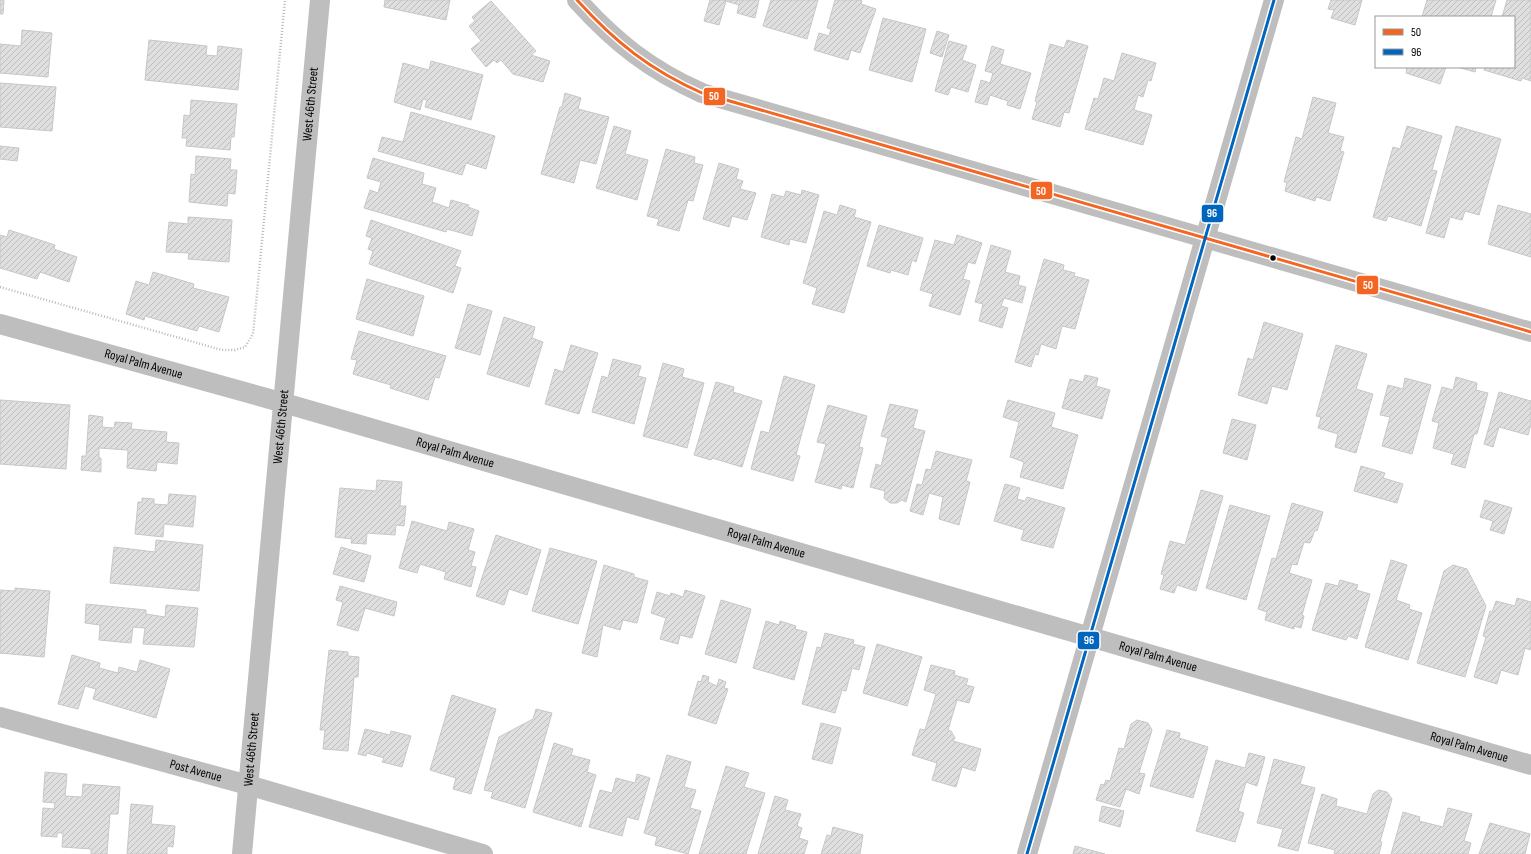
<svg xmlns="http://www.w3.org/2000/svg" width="1531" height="854" font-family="'Sofia Sans Condensed',sans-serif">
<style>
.building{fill:url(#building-hatch);stroke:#c7c7c7}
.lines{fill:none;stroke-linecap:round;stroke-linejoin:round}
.path{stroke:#b9b9b9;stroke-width:2.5;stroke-dasharray:1 2;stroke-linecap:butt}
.street{stroke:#bebebe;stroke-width:20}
.bus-1-casing{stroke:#fff;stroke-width:6}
.bus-2-casing{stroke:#fff;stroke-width:6}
.bus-1{stroke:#f26522;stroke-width:3}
.bus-2{stroke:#0065bd;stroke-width:3}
.bus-dot{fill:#000;stroke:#fff;stroke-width:1.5}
.labels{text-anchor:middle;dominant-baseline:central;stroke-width:3;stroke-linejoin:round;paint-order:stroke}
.street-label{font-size:13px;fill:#000;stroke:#fff}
.line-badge{stroke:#fff;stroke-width:1.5}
.badge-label{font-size:11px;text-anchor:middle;font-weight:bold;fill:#fff}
</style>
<defs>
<pattern id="building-hatch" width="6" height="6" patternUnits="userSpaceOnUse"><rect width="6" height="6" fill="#dfdfdf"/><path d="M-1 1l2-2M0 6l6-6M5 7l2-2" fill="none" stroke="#bebebe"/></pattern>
</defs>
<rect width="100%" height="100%" fill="#fff"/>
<path class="building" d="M 0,0 L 4,0 L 3,14 L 0,14 Z
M 385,0 L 450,0 L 446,20 L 384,7 Z
M 710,0 L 759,0 L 755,18 L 737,13 L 739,5 L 726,1 L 719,25 L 704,21 Z
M 771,0 L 818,0 L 807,39 L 763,26 Z
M 835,0 L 859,0 L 862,1 L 861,4 L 876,9 L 860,53 L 851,50 L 848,60 L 814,50 L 819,33 L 829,36 L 831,29 L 827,28 Z
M 1331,0 L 1362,0 L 1355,25 L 1331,18 L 1334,10 L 1328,9 Z
M 1427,0 L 1496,0 L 1491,17 L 1422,17 Z
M 1507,0 L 1531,0 L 1531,81 L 1522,78 L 1521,81 L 1484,70 L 1485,67 L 1514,67 L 1514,17 L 1502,17 Z
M 491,1 L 536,51 L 531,55 L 550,61 L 543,82 L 513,74 L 501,60 L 497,63 L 494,60 L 486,67 L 471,49 L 481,41 L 469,26 L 475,21 L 472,17 Z
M 883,18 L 926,29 L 912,82 L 869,70 Z
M 22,30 L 52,33 L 48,77 L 0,73 L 0,44 L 21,46 Z
M 937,31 L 949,35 L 942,57 L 930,53 Z
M 149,40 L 207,46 L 206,55 L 217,56 L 218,46 L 242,49 L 238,90 L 145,80 Z
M 1067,40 L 1088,46 L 1069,113 L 1064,112 L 1060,127 L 1032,119 L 1037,102 L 1035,101 L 1050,44 L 1064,48 Z
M 949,41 L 967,46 L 962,60 L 976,65 L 968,92 L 951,87 L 948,95 L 935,91 Z
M 992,46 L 1004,50 L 1000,64 L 1031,73 L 1020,109 L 1007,105 L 1008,101 L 990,95 L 987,105 L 975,102 L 981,80 L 990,83 L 993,73 L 985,71 Z
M 1122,53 L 1156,63 L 1151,81 L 1148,80 L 1143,97 L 1138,95 L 1134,110 L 1152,115 L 1143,145 L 1085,129 L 1094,98 L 1098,99 L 1104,78 L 1114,81 Z
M 431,61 L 483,75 L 471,120 L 425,107 L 427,100 L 423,99 L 420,110 L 394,102 L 403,63 L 429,70 Z
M 1407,67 L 1446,67 L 1440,84 L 1406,73 Z
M 1457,67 L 1476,67 L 1475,72 Z
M 0,83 L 56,87 L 52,131 L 0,127 Z
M 565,93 L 581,98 L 578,109 L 609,117 L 596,164 L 580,160 L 574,183 L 541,174 L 560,107 L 562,107 Z
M 1313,97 L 1336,103 L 1328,133 L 1344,137 L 1340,151 L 1344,152 L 1330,201 L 1316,197 L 1315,201 L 1285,191 L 1287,182 L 1284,182 L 1296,137 L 1302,139 Z
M 191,100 L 237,104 L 234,137 L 231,137 L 230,150 L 186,146 L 187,138 L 182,138 L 184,115 L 190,116 Z
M 411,112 L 495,136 L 486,169 L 466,163 L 462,175 L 378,151 L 382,137 L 403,142 Z
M 614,126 L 631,131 L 625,154 L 648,160 L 637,200 L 596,188 Z
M 1407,126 L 1442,136 L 1432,170 L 1437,171 L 1421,226 L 1388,216 L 1386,221 L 1373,217 L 1393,147 L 1400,149 Z
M 1456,126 L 1501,139 L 1479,215 L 1465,211 L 1462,220 L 1450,217 L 1444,238 L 1426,233 Z
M 0,146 L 19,148 L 17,161 L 0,159 Z
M 666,149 L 695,157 L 694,163 L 703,165 L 693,201 L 688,200 L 679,231 L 657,225 L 659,219 L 647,216 Z
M 196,156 L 231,159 L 230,170 L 237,170 L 235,194 L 228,193 L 227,206 L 189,202 L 191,174 L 195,175 Z
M 373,158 L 424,173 L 422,184 L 436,188 L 432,202 L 449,208 L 451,200 L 469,205 L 468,207 L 479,211 L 472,236 L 447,229 L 446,232 L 364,208 L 370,190 L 378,193 L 381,182 L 367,178 Z
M 719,163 L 739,169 L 736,179 L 743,181 L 740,189 L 756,193 L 747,220 L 732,216 L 729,227 L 703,219 Z
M 802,190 L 819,195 L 806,243 L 790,239 L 789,245 L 761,237 L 772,194 L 784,197 L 786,191 L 801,195 Z
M 840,205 L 856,210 L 854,217 L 871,222 L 844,313 L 812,304 L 817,288 L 803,283 L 824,211 L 837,215 Z
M 1498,205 L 1531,214 L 1531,257 L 1488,244 Z
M 188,217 L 232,220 L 229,262 L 188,259 L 189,253 L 166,252 L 169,222 L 188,224 Z
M 371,220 L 461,251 L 455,266 L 461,268 L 453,293 L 369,264 L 373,251 L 368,249 L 372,238 L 366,236 Z
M 879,225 L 923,238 L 916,262 L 912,260 L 908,275 L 891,270 L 890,273 L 867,266 Z
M 9,230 L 55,245 L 54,249 L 77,257 L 69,282 L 40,272 L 37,279 L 0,268 L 0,235 L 7,237 Z
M 957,235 L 982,243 L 975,264 L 968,262 L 963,279 L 970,281 L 960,315 L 929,306 L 933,294 L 920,290 L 935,240 L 954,245 Z
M 991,245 L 1011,251 L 1005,272 L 1020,276 L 1018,285 L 1026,287 L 1022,303 L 1004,298 L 1001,306 L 1008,308 L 1002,328 L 979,321 L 983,304 L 975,302 Z
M 1044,259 L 1064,265 L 1063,270 L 1075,273 L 1074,276 L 1089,280 L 1075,329 L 1062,326 L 1056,349 L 1041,344 L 1038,355 L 1035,354 L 1031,367 L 1015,362 Z
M 153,272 L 194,284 L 193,288 L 229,297 L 219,332 L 199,326 L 197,331 L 145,316 L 144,320 L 126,314 L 136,281 L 149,285 Z
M 367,279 L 424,296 L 413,336 L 356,319 Z
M 468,304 L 492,311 L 480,355 L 455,348 Z
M 504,317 L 535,327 L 532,338 L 543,342 L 529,387 L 487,374 Z
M 1264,322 L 1303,334 L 1287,390 L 1272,386 L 1267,404 L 1238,395 L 1248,358 L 1253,360 Z
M 359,331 L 446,356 L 439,378 L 435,377 L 428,400 L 390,388 L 391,385 L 353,374 L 357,360 L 351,359 Z
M 571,345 L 598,353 L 579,414 L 545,404 L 555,369 L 563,372 Z
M 1336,345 L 1367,354 L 1356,389 L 1373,394 L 1356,453 L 1335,447 L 1338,434 L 1318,428 L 1321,417 L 1316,416 Z
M 613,359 L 641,366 L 638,376 L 646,378 L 634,424 L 592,412 L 602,376 L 608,378 Z
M 663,363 L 684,369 L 682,377 L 704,383 L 687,448 L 643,436 Z
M 1085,375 L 1098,378 L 1096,386 L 1110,390 L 1102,419 L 1062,408 L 1070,379 L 1083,382 Z
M 784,376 L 815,385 L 796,455 L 800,456 L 793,481 L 751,469 L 761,431 L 769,433 Z
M 1456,377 L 1477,383 L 1476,390 L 1488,393 L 1477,434 L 1474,434 L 1465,468 L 1451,464 L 1454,454 L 1433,448 L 1439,423 L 1432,421 L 1442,387 L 1453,390 Z
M 1405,378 L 1431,385 L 1412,454 L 1382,446 L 1390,417 L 1380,415 L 1388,385 L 1403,389 Z
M 716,382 L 734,387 L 733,392 L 762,401 L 742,467 L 712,458 L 711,460 L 694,455 Z
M 1499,392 L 1531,401 L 1531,424 L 1528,435 L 1499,427 L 1493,447 L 1484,444 Z
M 0,400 L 70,405 L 66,469 L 0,464 Z
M 1008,400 L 1055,413 L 1051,427 L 1078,435 L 1063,489 L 1020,477 L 1024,462 L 1010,457 L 1019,422 L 1003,417 Z
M 890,404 L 918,410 L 913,428 L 925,431 L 906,502 L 902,500 L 897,503 L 890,503 L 884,498 L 885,491 L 870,487 L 876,464 L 881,466 L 888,438 L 881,436 Z
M 828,405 L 867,416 L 859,447 L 863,448 L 853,488 L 842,485 L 841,489 L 815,482 L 826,444 L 817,442 Z
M 89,415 L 103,417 L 102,427 L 114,428 L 115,422 L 132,423 L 131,429 L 167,432 L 166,442 L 179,443 L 177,464 L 157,462 L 156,471 L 127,468 L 128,450 L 99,448 L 99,458 L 101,458 L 101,472 L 81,470 L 82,456 L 86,456 Z
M 1232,419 L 1256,425 L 1247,460 L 1223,453 Z
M 936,451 L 972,460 L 966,481 L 970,482 L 959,525 L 939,519 L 943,497 L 929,493 L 923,515 L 910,511 L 917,484 L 922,485 L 926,469 L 931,470 Z
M 1361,466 L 1385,473 L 1383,478 L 1403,484 L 1397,503 L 1354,491 Z
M 377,480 L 402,482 L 400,506 L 406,506 L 404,526 L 396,525 L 395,535 L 367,533 L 366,544 L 351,543 L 352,539 L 335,537 L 340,488 L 376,491 Z
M 1005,484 L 1020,488 L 1017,499 L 1025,501 L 1027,497 L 1065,508 L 1053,548 L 1021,540 L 1024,530 L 994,521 Z
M 1201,490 L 1223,496 L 1196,591 L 1177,585 L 1174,593 L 1160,589 L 1164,575 L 1161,574 L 1170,541 L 1185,545 Z
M 169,494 L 196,496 L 193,527 L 164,524 L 163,537 L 135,534 L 138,502 L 142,502 L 142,498 L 154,499 L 154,504 L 168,505 Z
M 1485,500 L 1512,508 L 1504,534 L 1490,530 L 1493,521 L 1480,517 Z
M 1292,503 L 1323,512 L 1317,531 L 1315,530 L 1310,543 L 1304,542 L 1297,565 L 1292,564 L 1289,573 L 1312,580 L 1302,615 L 1304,616 L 1301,628 L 1294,626 L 1294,629 L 1265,620 L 1267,612 L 1258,609 L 1272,558 L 1276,559 Z
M 1230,505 L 1270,516 L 1246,600 L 1206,588 Z
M 412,521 L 447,531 L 449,522 L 474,529 L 468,550 L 475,552 L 471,566 L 476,567 L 471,587 L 444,579 L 446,572 L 420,564 L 417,573 L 399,568 Z
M 496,535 L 541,550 L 527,595 L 509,589 L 504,605 L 476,596 Z
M 156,540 L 203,545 L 199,591 L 110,583 L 114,547 L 155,552 Z
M 341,547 L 371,556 L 364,582 L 333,574 Z
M 550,548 L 597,561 L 578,624 L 532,611 Z
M 1391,560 L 1407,565 L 1396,600 L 1410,605 L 1409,609 L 1422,613 L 1408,660 L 1365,647 Z
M 604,565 L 634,574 L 634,577 L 648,581 L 637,623 L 623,620 L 620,630 L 603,625 L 597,657 L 582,653 Z
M 1453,565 L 1467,569 L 1486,606 L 1465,677 L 1417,663 L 1444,571 Z
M 1340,580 L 1358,585 L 1356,590 L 1370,594 L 1357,639 L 1348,636 L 1346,640 L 1312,630 L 1326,583 L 1338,586 Z
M 340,586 L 397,602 L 394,616 L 365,608 L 358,631 L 337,625 L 343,602 L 336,600 Z
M 15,588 L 50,591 L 44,657 L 0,653 L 0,590 L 15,591 Z
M 685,590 L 705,596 L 692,638 L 680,635 L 678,644 L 660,639 L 666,618 L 651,613 L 657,592 L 670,596 L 671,593 L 683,597 Z
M 1517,598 L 1531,602 L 1531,646 L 1530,650 L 1525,648 L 1518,675 L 1501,670 L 1497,684 L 1474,677 L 1486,637 L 1483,636 L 1490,611 L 1492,612 L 1496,601 L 1515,606 Z
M 721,600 L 751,609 L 736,663 L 705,654 Z
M 86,604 L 146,610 L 146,614 L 165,617 L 166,605 L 198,608 L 194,647 L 143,644 L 145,628 L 133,627 L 131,643 L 99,640 L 100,625 L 85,623 Z
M 766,621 L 779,625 L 780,621 L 796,626 L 795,629 L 807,632 L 794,680 L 753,668 Z
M 825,633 L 854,640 L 853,644 L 865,647 L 859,670 L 852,668 L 846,691 L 842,690 L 835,713 L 802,704 L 817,647 L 821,648 Z
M 877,644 L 922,657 L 907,706 L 863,693 Z
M 329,650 L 348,652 L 348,656 L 359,657 L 358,677 L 354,677 L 348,751 L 323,749 L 325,730 L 320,730 Z
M 72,655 L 100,663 L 99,668 L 118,673 L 119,667 L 137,672 L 140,660 L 170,669 L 156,718 L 93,699 L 96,689 L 85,686 L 78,709 L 58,704 Z
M 931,665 L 955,671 L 954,675 L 968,679 L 966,685 L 974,687 L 969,703 L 957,700 L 948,730 L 951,731 L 955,738 L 953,741 L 981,749 L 975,771 L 962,767 L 956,787 L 932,780 L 937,763 L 912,755 L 920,729 L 925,730 L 936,694 L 924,690 Z
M 703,675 L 709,677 L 708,682 L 717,686 L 719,679 L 726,682 L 724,688 L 728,689 L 716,724 L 688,715 L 698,681 L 701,682 Z
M 452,695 L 496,709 L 471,794 L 453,789 L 456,778 L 430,770 Z
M 536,709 L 552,713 L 525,808 L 491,798 L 493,792 L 484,790 L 499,737 L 533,719 Z
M 1137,720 L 1148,723 L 1152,730 L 1139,773 L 1145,774 L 1139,794 L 1126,789 L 1120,807 L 1096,800 L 1101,784 L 1104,785 L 1106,780 L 1110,781 L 1119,748 L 1124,749 L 1131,724 Z
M 821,723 L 841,728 L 832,764 L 812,759 Z
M 365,729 L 390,735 L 391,731 L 411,736 L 402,767 L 382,762 L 384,758 L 367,753 L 366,756 L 358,754 Z
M 1167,730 L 1180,733 L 1179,738 L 1208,747 L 1193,798 L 1150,786 Z
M 554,743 L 573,749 L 571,755 L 590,760 L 587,772 L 596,775 L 581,827 L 533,812 Z
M 1249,753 L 1265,757 L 1257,786 L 1246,782 L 1238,811 L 1244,813 L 1235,842 L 1196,831 L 1216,760 L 1245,768 Z
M 667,755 L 691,762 L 684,787 L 696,790 L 690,808 L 701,811 L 688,854 L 655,845 L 657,837 L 644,833 Z
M 1274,759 L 1305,767 L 1300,784 L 1315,788 L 1298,851 L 1278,846 L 1283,829 L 1257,823 Z
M 726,766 L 749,773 L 744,787 L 765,793 L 746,854 L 699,854 Z
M 45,772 L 67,774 L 65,796 L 82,797 L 83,784 L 120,787 L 118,814 L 110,814 L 107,854 L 91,854 L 91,849 L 62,847 L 63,833 L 57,833 L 57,837 L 41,836 L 43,808 L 54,809 L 55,803 L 43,802 Z
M 637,774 L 650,778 L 638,820 L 627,817 L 622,836 L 589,827 L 600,790 L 612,793 L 616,778 L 635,783 Z
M 1378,790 L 1387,792 L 1392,799 L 1380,842 L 1382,842 L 1379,854 L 1337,854 L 1334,853 L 1335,850 L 1308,843 L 1322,794 L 1337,799 L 1336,806 L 1367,814 L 1373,794 Z
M 775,796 L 788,800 L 785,810 L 801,814 L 797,826 L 802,828 L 799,838 L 808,841 L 804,854 L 758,854 Z
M 131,804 L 153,806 L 151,824 L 175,826 L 173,847 L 167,846 L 167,854 L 127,854 Z
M 1102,806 L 1124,811 L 1120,827 L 1099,821 Z
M 1448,808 L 1472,814 L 1464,841 L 1471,843 L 1468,854 L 1391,854 L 1403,812 L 1420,817 L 1419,821 L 1443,827 Z
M 1490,823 L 1530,834 L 1525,854 L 1479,854 Z
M 833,827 L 863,835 L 860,854 L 821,854 L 827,835 L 831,836 Z
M 1075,846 L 1105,854 L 1073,854 Z"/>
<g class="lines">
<path class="path" d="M 0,287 L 222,350 L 235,350 L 245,347 L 253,334 L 255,314 L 285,0"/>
<g class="street">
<path d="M 577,0 C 615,42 650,70 702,93 L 1531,332"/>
<path id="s1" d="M 0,324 L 284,403 L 1531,765"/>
<path id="s2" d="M 0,717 L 248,785 L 483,854"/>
<path id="s3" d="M 242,854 L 320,0"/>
<path d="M 1027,854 L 1274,0"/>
</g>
<defs>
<path id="bus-1" d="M 577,0 C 615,42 650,70 702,93 L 1531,332"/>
<path id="bus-2" d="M 1027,854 L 1274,0"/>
</defs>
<use href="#bus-1" class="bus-1-casing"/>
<use href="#bus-2" class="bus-2-casing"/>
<use href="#bus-1" class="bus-1"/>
<use href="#bus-2" class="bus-2"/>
</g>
<circle class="bus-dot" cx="1273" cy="258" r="3.5"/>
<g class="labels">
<g class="street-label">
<text stroke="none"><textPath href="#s3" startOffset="753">West 46th Street</textPath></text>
<text stroke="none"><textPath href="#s1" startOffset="149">Royal Palm Avenue</textPath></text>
<text stroke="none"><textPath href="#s3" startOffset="429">West 46th Street</textPath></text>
<text stroke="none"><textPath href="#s1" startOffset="473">Royal Palm Avenue</textPath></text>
<text stroke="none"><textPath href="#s1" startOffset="797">Royal Palm Avenue</textPath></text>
<text stroke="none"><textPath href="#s1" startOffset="1205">Royal Palm Avenue</textPath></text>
<text stroke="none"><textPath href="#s1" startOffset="1529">Royal Palm Avenue</textPath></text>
<text stroke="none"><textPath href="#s3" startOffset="105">West 46th Street</textPath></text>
<text stroke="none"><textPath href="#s2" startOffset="203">Post Avenue</textPath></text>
</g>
</g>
<g class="line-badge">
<rect x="703" y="87" width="23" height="19" rx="4" fill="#f26522"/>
<rect x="1030" y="181" width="23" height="19" rx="4" fill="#f26522"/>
<rect x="1201" y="204" width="23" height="19" rx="4" fill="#0065bd"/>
<rect x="1356" y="275" width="23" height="20" rx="4" fill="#f26522"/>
<rect x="1077" y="631" width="23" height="19" rx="4" fill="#0065bd"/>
</g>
<g class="badge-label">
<text x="714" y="100">50</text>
<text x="1041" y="195">50</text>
<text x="1212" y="217">96</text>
<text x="1368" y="289">50</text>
<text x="1089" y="644">96</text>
</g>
<rect x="1375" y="16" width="140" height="52" fill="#ffffff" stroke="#999999"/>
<rect x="1383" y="29" width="20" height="6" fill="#f26522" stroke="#999999"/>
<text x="1411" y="36" font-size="12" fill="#000000">50</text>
<rect x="1383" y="49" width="20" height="6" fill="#0065bd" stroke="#999999"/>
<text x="1411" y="56" font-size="12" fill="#000000">96</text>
</svg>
